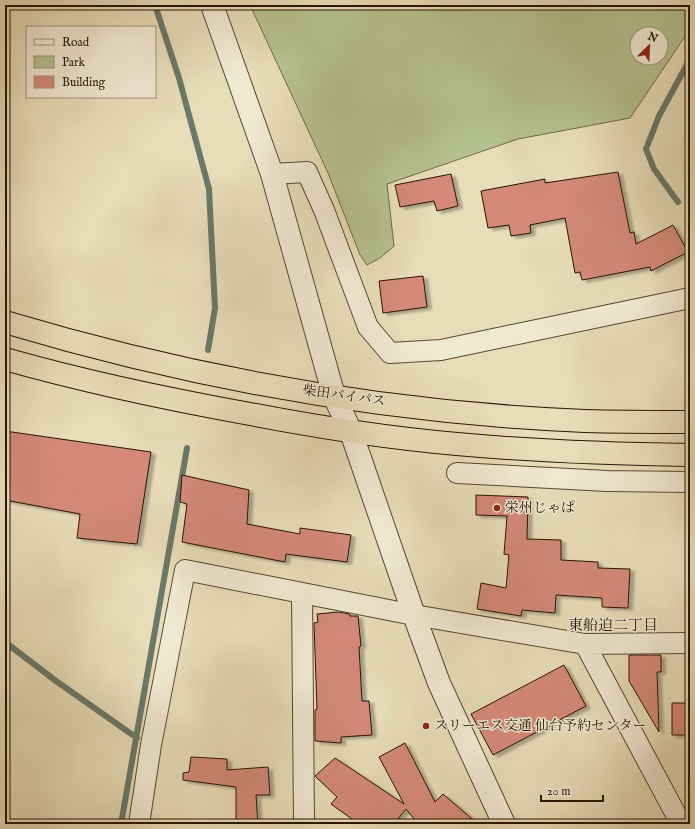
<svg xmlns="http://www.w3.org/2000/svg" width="695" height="829" font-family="'IM FELL English','Noto Serif JP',serif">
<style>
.green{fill:#b5c190;stroke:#6e6a48;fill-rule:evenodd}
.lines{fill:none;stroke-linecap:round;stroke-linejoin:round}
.stream{stroke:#6a7969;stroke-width:6}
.building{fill:#d48979;stroke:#271401;filter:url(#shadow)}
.minor-casing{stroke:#57462f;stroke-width:22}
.tertiary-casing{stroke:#57462f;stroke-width:24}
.trunk-casing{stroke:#271401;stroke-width:24}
.minor{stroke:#f0e9d2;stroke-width:20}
.tertiary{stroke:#f0e9d2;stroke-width:22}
.trunk{stroke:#e8ddb9;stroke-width:22}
.poi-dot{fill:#8f2418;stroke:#f0e9d2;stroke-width:1.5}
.labels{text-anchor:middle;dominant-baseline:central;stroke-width:3;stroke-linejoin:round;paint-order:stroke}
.street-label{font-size:14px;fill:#271401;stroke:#f0e9d2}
.poi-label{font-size:14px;fill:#271401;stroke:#f0e9d2;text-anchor:start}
.neighbourhood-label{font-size:15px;fill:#271401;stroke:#f0e9d2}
</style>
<defs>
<filter id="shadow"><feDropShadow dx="4.5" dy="2.5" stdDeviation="1" flood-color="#0004"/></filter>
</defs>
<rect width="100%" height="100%" fill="#e8ddb9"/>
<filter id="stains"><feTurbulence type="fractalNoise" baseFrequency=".005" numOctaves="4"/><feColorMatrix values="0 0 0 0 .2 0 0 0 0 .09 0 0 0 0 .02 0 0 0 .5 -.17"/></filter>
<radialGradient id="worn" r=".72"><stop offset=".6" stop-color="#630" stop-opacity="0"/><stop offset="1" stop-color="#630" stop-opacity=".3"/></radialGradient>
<path class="green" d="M 250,5 L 690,5 L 690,29 L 630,118 L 518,139 L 387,184 L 394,246 L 380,258 L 367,265 L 360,255 L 328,173 ZM 637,34 L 661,34 L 661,58 L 637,58 Z"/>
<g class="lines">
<path class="stream" d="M 155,5 L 179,78 L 209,189 L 215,308 L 208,350
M 678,202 L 654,169 L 646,149 L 659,116 L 690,59
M 688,213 L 690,216
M 5,642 L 56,681 L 137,738
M 121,824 L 187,448"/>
</g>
<path class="building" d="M 618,172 L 630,233 L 634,232 L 636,244 L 673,225 L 688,252 L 651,271 L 650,267 L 582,280 L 580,272 L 575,273 L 565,218 L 530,225 L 531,233 L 511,236 L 509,225 L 488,228 L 481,191 L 545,179 L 545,183 Z
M 451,174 L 458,206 L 437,211 L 434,201 L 400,207 L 395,185 Z
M 423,276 L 427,307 L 383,313 L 379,281 Z
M 5,431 L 151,452 L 137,544 L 77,538 L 80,514 L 5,500 Z
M 182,475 L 249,490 L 247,524 L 300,534 L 300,528 L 351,535 L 347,562 L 286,554 L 285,562 L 182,542 L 187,504 L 180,502 Z
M 476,495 L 528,497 L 527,539 L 561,540 L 561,560 L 598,562 L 598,568 L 630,569 L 628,608 L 602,607 L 602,598 L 556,595 L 555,613 L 522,610 L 521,616 L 477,609 L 481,583 L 506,588 L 509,555 L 504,554 L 507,516 L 476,515 Z
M 338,612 L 350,614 L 350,616 L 358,616 L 361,646 L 359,647 L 362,701 L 369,701 L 372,735 L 341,737 L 341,743 L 315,741 L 315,710 L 317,709 L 314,623 L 318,622 L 317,614 Z
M 629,655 L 661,655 L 661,672 L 657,672 L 659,732 L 629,681 Z
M 564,665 L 586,706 L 493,755 L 471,714 Z
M 672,703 L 690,703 L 690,735 L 672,735 Z
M 405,743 L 435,802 L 443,794 L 478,824 L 418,824 L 406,809 L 394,824 L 359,824 L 331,804 L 337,797 L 315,776 L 335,758 L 404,804 L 379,757 Z
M 191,757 L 227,759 L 227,770 L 268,767 L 270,795 L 256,795 L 258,824 L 236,824 L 236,787 L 183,780 L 183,773 L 189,772 Z"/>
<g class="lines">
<defs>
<path id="minor" d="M 272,174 L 307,172 L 324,210 L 368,327 L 390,353 L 441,350 L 690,298
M 457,473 L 607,481 L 690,482
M 302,593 L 304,824
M 585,644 L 690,643
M 139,824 L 151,745 L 185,570 L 414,615 L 585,644 L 681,824"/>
<path id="tertiary" d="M 212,5 L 272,174 L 334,396 L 351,432 L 414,615 L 439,683 L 504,824"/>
<path id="trunk" d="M 5,322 C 192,378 390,413 585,421 C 620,422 655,422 690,422
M 5,359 C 86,382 167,399 250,414 C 318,427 387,438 457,444 C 534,451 612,454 690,455"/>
</defs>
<use href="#minor" class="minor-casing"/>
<use href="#tertiary" class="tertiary-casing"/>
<use href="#trunk" class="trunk-casing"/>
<use href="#minor" class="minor"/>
<use href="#tertiary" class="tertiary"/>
<use href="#trunk" class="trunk"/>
</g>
<g class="poi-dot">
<circle cx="497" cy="508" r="4"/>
<circle cx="426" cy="726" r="4"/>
</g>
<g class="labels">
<g class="street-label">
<text transform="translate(344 396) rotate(8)">柴田バイパス</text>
</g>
<g class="poi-label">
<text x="505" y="508">栄州じゃぱ</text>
<text x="434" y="726">スリーエス交通 仙台予約センター</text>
</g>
<g class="neighbourhood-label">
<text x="613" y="625">東船迫二丁目</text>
</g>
</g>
<rect width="695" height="829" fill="none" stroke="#e8ddb9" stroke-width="20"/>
<rect x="6" y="6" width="683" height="817" fill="none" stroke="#271401" stroke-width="2"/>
<rect x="10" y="10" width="675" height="809" fill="none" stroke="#271401"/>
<rect x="26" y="26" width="130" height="72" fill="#f0e9d2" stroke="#a0947e"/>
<rect x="34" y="39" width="20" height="6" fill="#f0e9d2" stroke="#a0947e"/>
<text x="62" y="46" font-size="12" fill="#271401">Road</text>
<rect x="34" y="56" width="20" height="12" fill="#b5c190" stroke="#a0947e"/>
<text x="62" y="66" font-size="12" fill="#271401">Park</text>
<rect x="34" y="76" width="20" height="12" fill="#d48979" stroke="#a0947e"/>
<text x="62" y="86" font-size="12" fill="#271401">Building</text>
<g transform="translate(649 46) rotate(24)"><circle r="19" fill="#f0e9d2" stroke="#a0947e"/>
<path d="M0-3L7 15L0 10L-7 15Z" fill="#8f2418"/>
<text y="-6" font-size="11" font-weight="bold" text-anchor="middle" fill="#271401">N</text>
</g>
<path d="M541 795v6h62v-6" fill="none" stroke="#271401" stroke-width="2"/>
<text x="547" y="795" font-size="12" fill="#271401" stroke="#f0e9d2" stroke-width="3" paint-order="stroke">20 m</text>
<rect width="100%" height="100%" filter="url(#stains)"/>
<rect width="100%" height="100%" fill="url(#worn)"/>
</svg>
